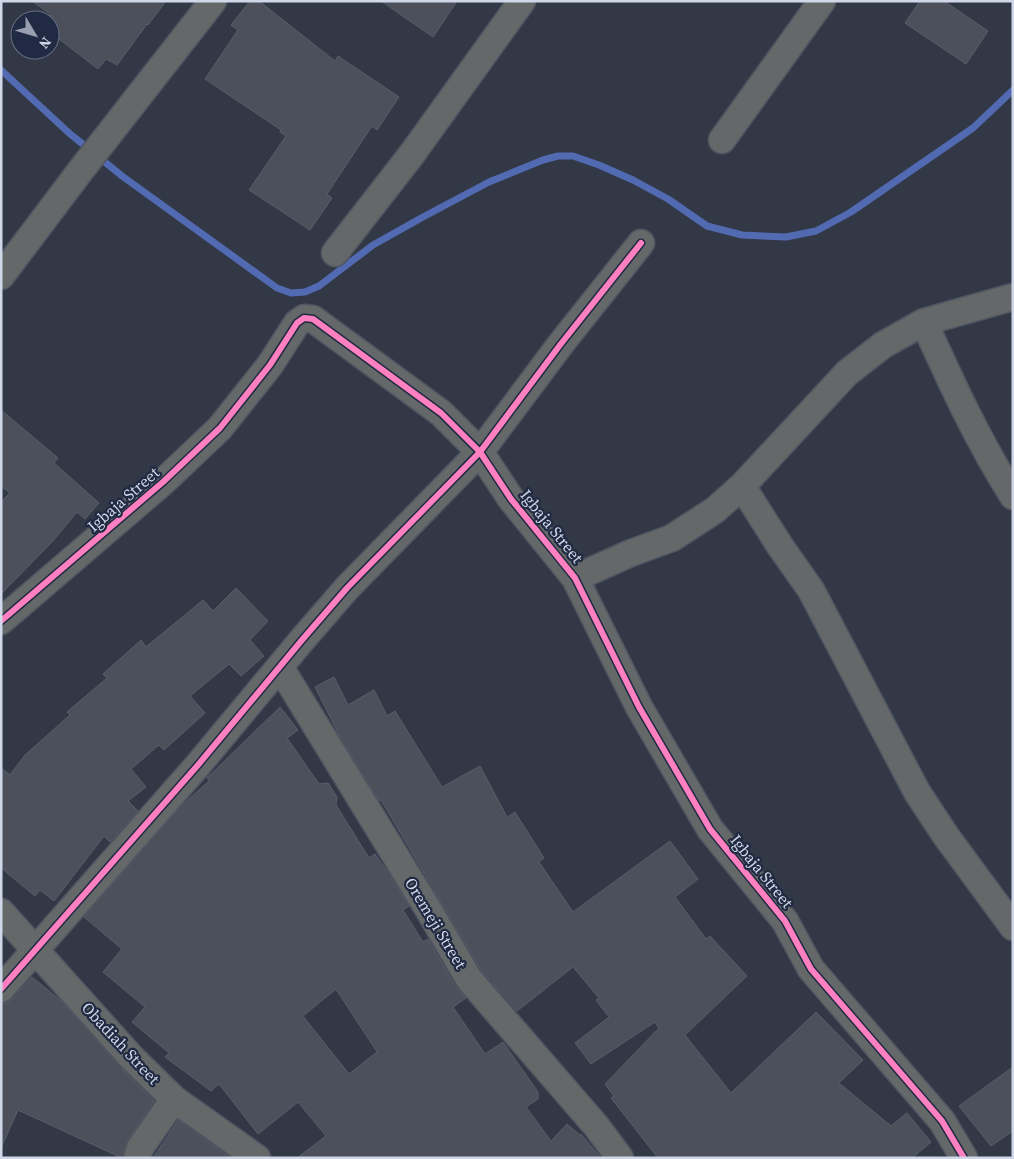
<svg xmlns="http://www.w3.org/2000/svg" width="1014" height="1159" font-family="'Source Serif 4',serif">
<style>
.lines{fill:none;stroke-linecap:round;stroke-linejoin:round}
.stream{stroke:#526ab1;stroke-width:7}
.building{fill:#4b505b;stroke:#585e6a;fill-rule:evenodd}
.minor-casing{stroke:#505562;stroke-width:29}
.minor{stroke:#646868;stroke-width:26}
.cycleway-casing{stroke:#212a43;stroke-width:9}
.cycleway{stroke:#ff80c0;stroke-width:6}
.labels{text-anchor:middle;dominant-baseline:central;stroke-width:4.5;stroke-linejoin:round;paint-order:stroke}
.street-label{font-size:16px;fill:#d0d7e8;stroke:#212a43}
</style>
<rect width="100%" height="100%" fill="#323846"/>
<g class="lines">
<path class="stream" d="M 1,70 L 69,133 L 122,176 L 277,288 L 291,293 L 305,292 L 319,286 L 373,245 L 423,217 L 489,182 L 543,160 L 558,156 L 573,156 L 599,165 L 633,180 L 668,199 L 707,226 L 742,235 L 786,237 L 816,231 L 851,212 L 973,128 L 1013,90"/>
</g>
<path class="building" d="M 32,1 L 166,1 L 148,25 L 147,24 L 117,65 L 106,59 L 98,69 L 50,32 L 50,14 Z
M 250,1 L 259,1 L 335,61 L 338,56 L 399,97 L 377,130 L 372,126 L 327,194 L 332,198 L 310,230 L 249,190 L 286,136 L 280,132 L 281,130 L 205,79 L 238,30 L 231,25 Z
M 381,1 L 457,1 L 433,37 Z
M 920,1 L 944,1 L 988,31 L 966,64 L 905,23 Z
M 1,410 L 58,458 L 54,463 L 99,503 L 85,519 L 77,512 L 52,542 L 1,594 L 1,502 L 10,493 L 1,486 Z
M 236,588 L 268,621 L 250,640 L 264,656 L 241,676 L 229,664 L 190,696 L 205,713 L 164,750 L 159,745 L 131,769 L 146,787 L 128,801 L 138,811 L 110,842 L 104,836 L 54,901 L 40,890 L 35,896 L 1,868 L 1,768 L 10,775 L 25,755 L 70,715 L 67,712 L 107,678 L 103,674 L 141,640 L 146,647 L 203,600 L 213,611 Z
M 334,677 L 348,705 L 374,690 L 387,716 L 395,711 L 442,787 L 480,766 L 507,817 L 515,812 L 544,858 L 539,862 L 573,912 L 670,841 L 698,879 L 675,897 L 706,939 L 710,936 L 747,976 L 685,1035 L 731,1093 L 816,1012 L 863,1060 L 839,1083 L 891,1126 L 907,1113 L 931,1142 L 912,1158 L 658,1158 L 611,1098 L 614,1096 L 605,1084 L 659,1028 L 655,1022 L 591,1064 L 575,1043 L 609,1017 L 596,1000 L 599,998 L 573,967 L 517,1011 L 481,970 L 381,800 L 379,801 L 340,737 L 315,687 Z
M 280,707 L 298,730 L 287,738 L 319,784 L 328,783 L 337,797 L 336,805 L 369,858 L 375,854 L 387,871 L 409,906 L 403,910 L 423,942 L 428,939 L 456,987 L 466,998 L 453,1007 L 485,1054 L 503,1042 L 538,1092 L 538,1099 L 526,1107 L 551,1141 L 567,1124 L 580,1135 L 581,1134 L 601,1158 L 297,1158 L 326,1136 L 298,1102 L 258,1134 L 219,1084 L 211,1091 L 165,1057 L 169,1053 L 132,1022 L 145,1007 L 103,972 L 122,949 L 84,917 L 182,805 L 209,781 L 207,777 L 210,775 ZM 336,989 L 377,1052 L 349,1074 L 303,1016 Z
M 32,977 L 60,1000 L 121,1068 L 154,1101 L 128,1140 L 122,1158 L 18,1110 L 1,1148 L 1,1004 L 6,1003 L 12,999 Z
M 1013,1067 L 1013,1131 L 991,1146 L 959,1106 Z
M 178,1120 L 231,1158 L 153,1158 Z"/>
<g class="lines">
<defs>
<path id="minor" d="M 722,140 L 822,1
M 335,253 L 412,154 L 522,1
M 1,276 L 81,170 L 213,1
M 924,322 C 951,382 978,441 1013,496
M 742,486 L 780,546 L 811,590 L 917,792 L 946,836 L 1013,927
M 575,578 L 631,553 L 672,538 L 715,510 L 742,486 L 847,373 L 883,345 L 924,322 L 1013,297
M 1,621 L 163,482 L 220,428 L 270,365 L 297,323 L 304,318 L 313,319 L 441,413 L 480,452 L 511,499 L 575,578 L 639,707 L 710,829 L 785,921 L 811,969 L 942,1121 L 964,1158
M 280,667 L 428,909 L 469,979 L 597,1127 L 620,1158
M 1,912 L 132,1058 L 174,1099 L 257,1158
M 1,989 L 198,765 L 302,640 L 347,588 L 480,452 L 560,345 L 641,243
M 137,1158 L 140,1148 L 174,1099"/>
</defs>
<use href="#minor" class="minor-casing"/>
<use href="#minor" class="minor"/>
<defs>
<path id="cycleway" d="M 1,621 L 163,482 L 220,428 L 270,365 L 297,323 L 304,318 L 313,319 L 441,413 L 480,452 L 511,499 L 575,578 L 639,707 L 710,829 L 785,921 L 811,969 L 942,1121 L 964,1158
M 1,989 L 198,765 L 302,640 L 347,588 L 480,452 L 560,345 L 641,243"/>
</defs>
<use href="#cycleway" class="cycleway-casing"/>
<use href="#cycleway" class="cycleway"/>
</g>
<g class="labels">
<g class="street-label">
<text transform="translate(123 499) rotate(-41)">Igbaja Street</text>
<text transform="translate(552 526) rotate(51)">Igbaja Street</text>
<text transform="translate(762 871) rotate(51)">Igbaja Street</text>
<text transform="translate(436 923) rotate(59)">Oremeji Street</text>
<text transform="translate(121 1043) rotate(47)">Obadiah Street</text>
</g>
</g>
<rect width="1014" height="1159" fill="none" stroke="#d0d7e8" stroke-width="5"/>
<g transform="translate(35 35) rotate(128)"><circle r="24" fill="#212a43" stroke="#676f85"/>
<path d="M0-4L9 19L0 12L-9 19Z" fill="#999faf"/>
<text y="-8" font-size="14" font-weight="bold" text-anchor="middle" fill="#d0d7e8">N</text>
</g>
</svg>
